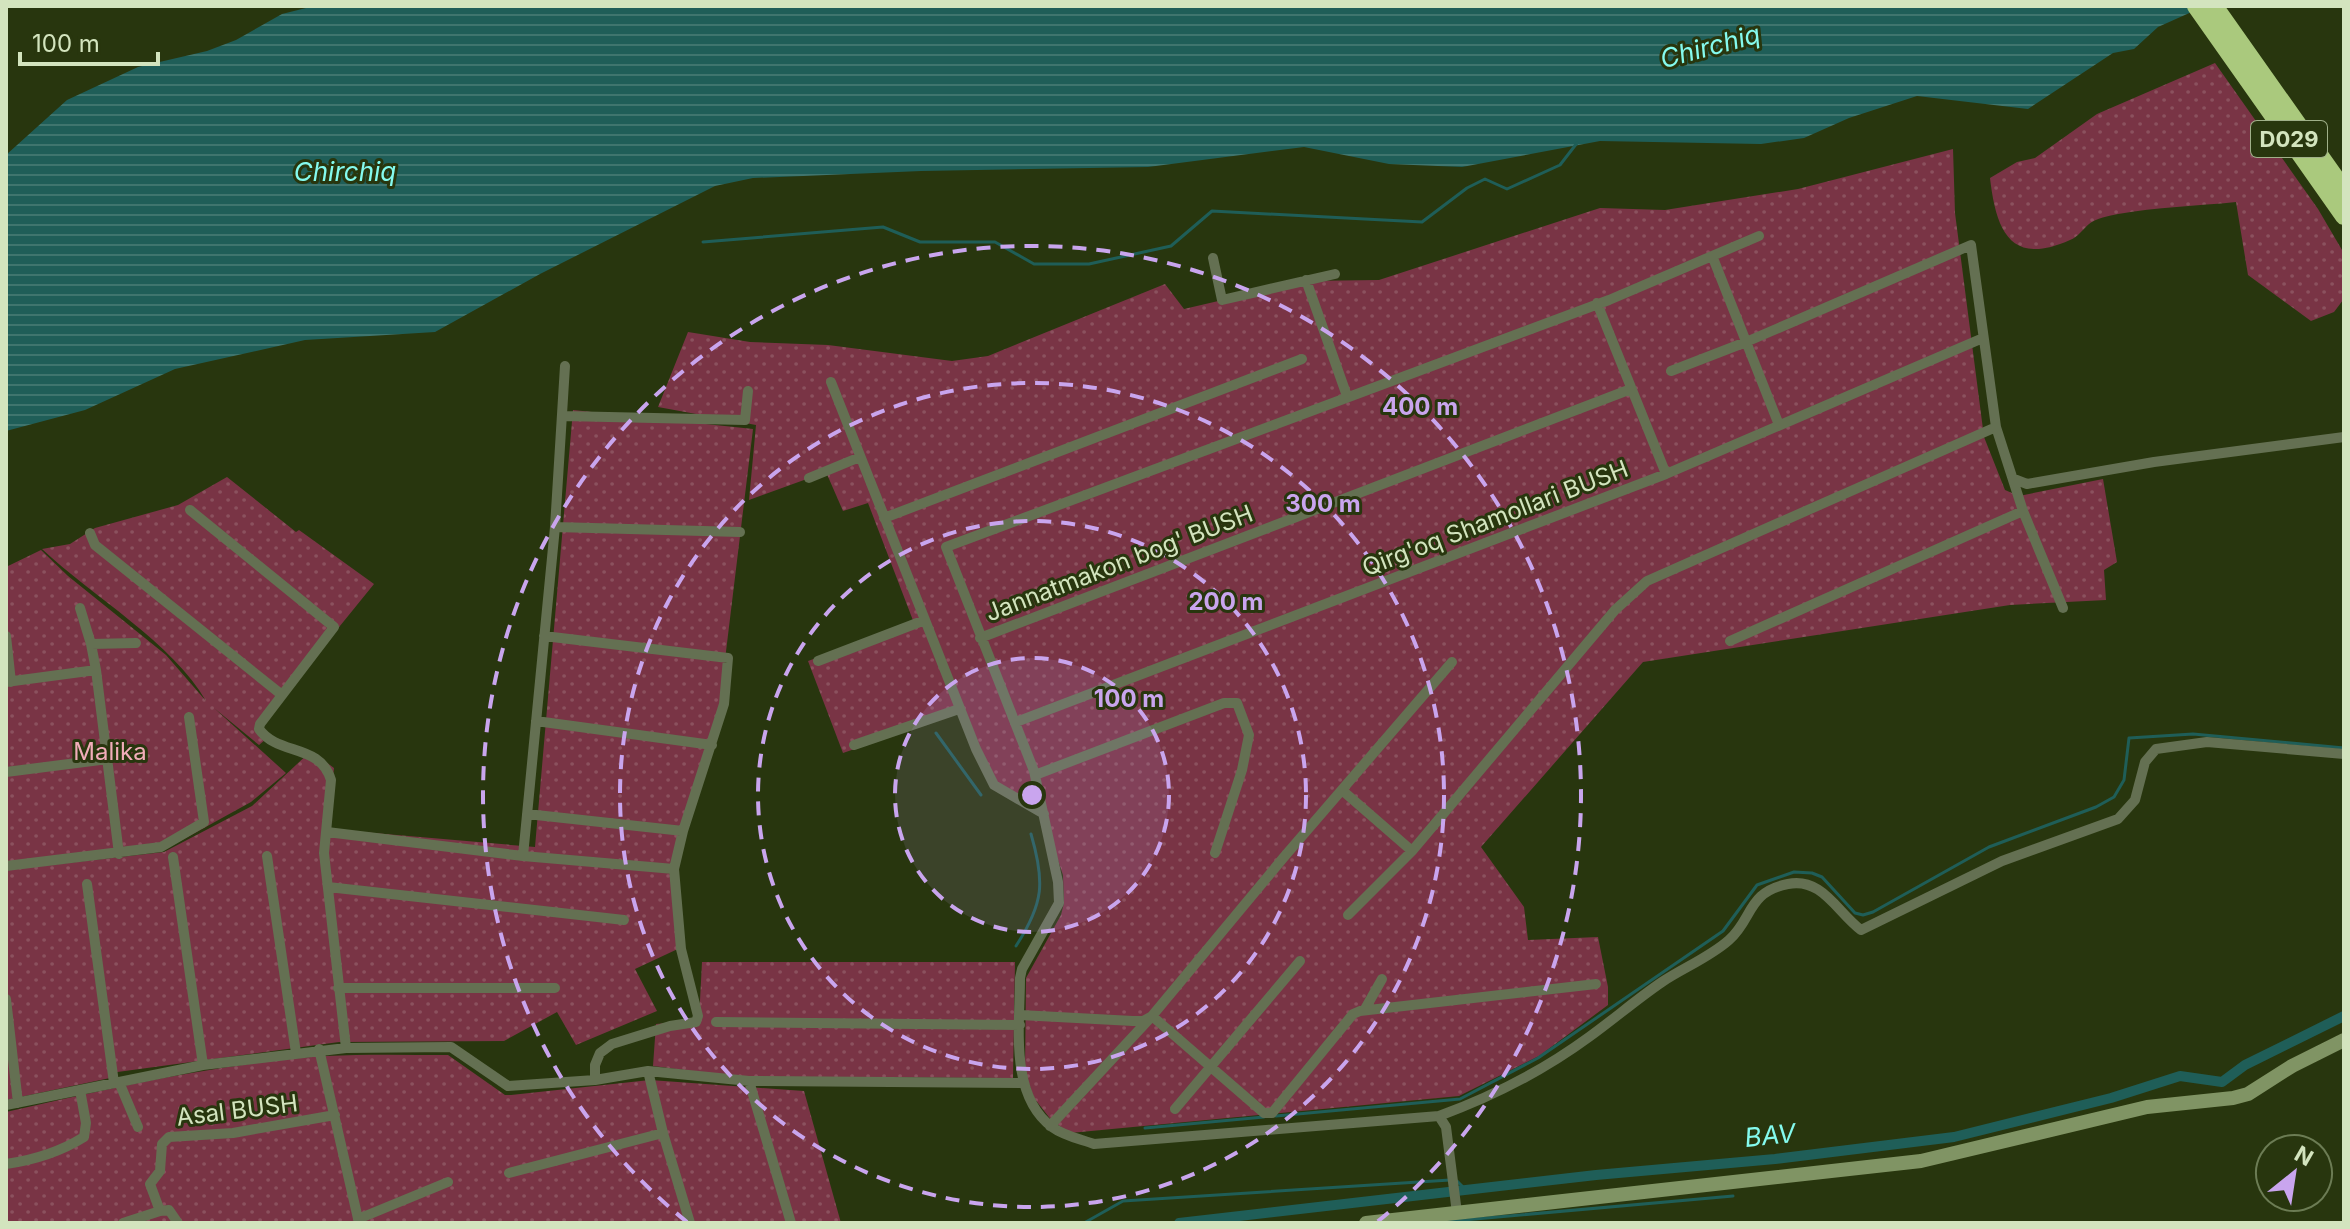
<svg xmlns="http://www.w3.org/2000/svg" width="2350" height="1229" font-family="Inter,sans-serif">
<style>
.green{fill:url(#green-dots)}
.water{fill:url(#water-rules)}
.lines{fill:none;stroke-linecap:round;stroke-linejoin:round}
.stream{stroke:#1f5e58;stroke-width:3}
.canal{stroke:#1f5e58;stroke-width:10}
.street{stroke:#647052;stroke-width:10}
.secondary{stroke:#809464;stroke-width:14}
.highway{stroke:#aac97d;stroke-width:18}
.ring{fill:none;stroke:#c9a5ee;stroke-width:4;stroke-dasharray:14 10}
.labels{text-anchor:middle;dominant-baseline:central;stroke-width:6;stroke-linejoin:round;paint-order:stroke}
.shield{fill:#28360e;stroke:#a0b089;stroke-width:2}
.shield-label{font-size:22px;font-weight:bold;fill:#d3e4be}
.street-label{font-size:24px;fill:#d3e4be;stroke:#28360e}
.park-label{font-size:24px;fill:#f2adba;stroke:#28360e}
.water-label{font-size:26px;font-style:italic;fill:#84faee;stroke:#28360e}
.centre{fill:#c9a5ee;stroke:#28360e;stroke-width:4}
.ring-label{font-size:24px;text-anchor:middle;font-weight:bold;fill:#c9a5ee;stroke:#28360e;stroke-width:6;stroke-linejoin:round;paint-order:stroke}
</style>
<defs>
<pattern id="green-dots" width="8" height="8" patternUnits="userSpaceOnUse" patternTransform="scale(2)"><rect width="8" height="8" fill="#793445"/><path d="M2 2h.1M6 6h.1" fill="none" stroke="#8b515e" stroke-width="1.8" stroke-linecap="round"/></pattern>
<pattern id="water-rules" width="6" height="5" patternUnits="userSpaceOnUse" patternTransform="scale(2)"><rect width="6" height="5" fill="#1f5e58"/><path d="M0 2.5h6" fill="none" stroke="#3f756e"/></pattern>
</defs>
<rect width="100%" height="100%" fill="#28360e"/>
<path class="green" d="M 2215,63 L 2318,209 L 2342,250 L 2343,300 L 2334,312 L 2311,321 L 2248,275 L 2236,202 C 2197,206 2156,207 2118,214 C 2109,216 2096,218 2089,224 C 2083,229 2078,237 2070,240 C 2010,267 1996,230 1990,178 L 2017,162 L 2035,158 L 2097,114 Z
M 1953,149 L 1955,213 L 1984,437 L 2005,490 L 2019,496 L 2103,479 L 2117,562 L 2104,570 L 2106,600 L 2010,605 L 1643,662 L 1481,847 L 1524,907 L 1528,940 L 1598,937 L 1608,987 L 1608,1005 L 1539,1056 L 1459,1096 L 1070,1133 L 1052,1121 L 1034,1098 L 1025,1072 L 1026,978 L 1061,915 L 1064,903 L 1063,875 L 1042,813 L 996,784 L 959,713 L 843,753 L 808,661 L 914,623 L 868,503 L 843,511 L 826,472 L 749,500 L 756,425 L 658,407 L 688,332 L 750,342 L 828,345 L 952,361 L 988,356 L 1165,284 L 1184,309 L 1304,281 L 1379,280 L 1600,208 L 1665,210 L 1798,189 Z
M 573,410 L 753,429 L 715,742 L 675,865 L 682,947 L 635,969 L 657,1011 L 576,1045 L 557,1012 L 504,1041 L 339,1042 L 110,1073 L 110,1078 L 6,1100 L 6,870 L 164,852 L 252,806 L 311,751 L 334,768 L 327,829 L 535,847 Z
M 227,477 L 296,532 L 299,530 L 374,584 L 258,727 L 266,739 L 259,745 L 214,708 L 286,773 L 251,802 L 164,850 L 6,865 L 6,567 L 41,550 L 68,576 L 166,655 L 206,701 C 173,643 92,596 42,549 L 70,544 L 95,528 L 178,505 Z
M 702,962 L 1015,962 L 1013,1078 L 738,1077 L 653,1066 L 656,1024 L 699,1020 Z
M 448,1055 L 505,1095 L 511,1095 L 650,1080 L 804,1091 L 841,1223 L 6,1223 L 6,1112 C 111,1088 218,1063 326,1056 C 366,1054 407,1055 448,1055 Z"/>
<path class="water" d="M 314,6 L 2205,6 L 2158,27 L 2134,49 L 2113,53 L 2028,109 L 1917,96 L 1849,118 L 1804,138 L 1761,144 L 1600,141 L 1462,167 L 1389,164 L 1304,147 L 1148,167 L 921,171 L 753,178 L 715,186 L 540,274 L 435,332 L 305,340 L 175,369 L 85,410 L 6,431 L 6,155 L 67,100 L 138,67 L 207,51 L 236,40 L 282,14 Z"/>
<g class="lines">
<path class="stream" d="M 703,242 L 883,227 L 920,242 L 995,242 L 1034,264 L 1089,264 L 1171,246 L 1212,211 L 1422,222 L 1467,188 L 1485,179 L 1507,189 L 1560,165 L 1577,143
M 936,733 L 981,795
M 1016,946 C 1044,903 1045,882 1031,834
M 1276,1116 L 1460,1099 L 1538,1058 L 1723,931 L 1757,885 L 1794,872 L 1812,873 L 1822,877 L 1855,913 L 1863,915 L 1873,912 L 1989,847 L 2096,807 L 2114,797 L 2124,780 L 2129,738 L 2193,734 L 2344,748
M 1145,1128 L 1264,1117
M 1457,1181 L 1466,1190
M 1084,1223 L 1123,1201 L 1450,1180
M 1430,1223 L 1733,1196"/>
<path class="canal" d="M 1179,1223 L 1596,1175 L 1775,1159 L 1954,1137 L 2111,1098 L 2180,1076 L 2222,1082 L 2245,1065 L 2344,1016"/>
<path class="street" d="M 1759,236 L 1609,300 L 946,547 L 1034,771 L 1058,882 L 1059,903 L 1022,969 L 1020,978 C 1020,1025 1009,1095 1052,1127 C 1064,1136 1080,1139 1094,1144 L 1439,1116 C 1491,1097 1544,1070 1589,1037 C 1614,1019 1637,999 1662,982 C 1683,968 1710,957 1729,940 C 1753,919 1747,892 1788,884 C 1822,877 1837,912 1861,930 L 2002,861 L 2118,819 L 2135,800 L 2145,762 L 2156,749 L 2207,742 L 2344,754
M 1213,258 L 1222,300 L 1335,274
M 1713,258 L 1779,425
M 1306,280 L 1347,396
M 1597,303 L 1666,474
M 1671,371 L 1746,342 L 1971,245 L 1996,427 L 2023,511 L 2063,608
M 831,382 L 976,749 L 994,785 L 1044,814
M 563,416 L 745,420 L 748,391
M 809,478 L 860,457
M 2014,479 L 2027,484 L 2154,462 L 2344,437
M 190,510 L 334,627 L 260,724 L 259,729 C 278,756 320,743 331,780 L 324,853 L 346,1048
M 884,518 L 1302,359
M 555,527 L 740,532
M 90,533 L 95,545 L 282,695
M 80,608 L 91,644 L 96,670 L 119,854
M 6,636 L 11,682
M 544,636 L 728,658 L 724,704 L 683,831 L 674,869 L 681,949 L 698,1016 L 696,1022 L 670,1026 L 612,1044 L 600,1053 L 595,1065 L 595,1080
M 980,638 L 1631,389
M 1730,641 L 2023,511
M 91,644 L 136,643
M 818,661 L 925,620
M 6,682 L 96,670
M 536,721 L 712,745
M 1016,722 L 1666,474 L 1983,338
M 854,745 L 959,709
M 6,772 L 108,759
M 1035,775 L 1224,703 L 1237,703 L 1249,735 L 1242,770 L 1215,853
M 1343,791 L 1412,851
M 527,814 L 683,831
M 327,832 L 523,856 L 674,869
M 267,856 L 296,1053
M 523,856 L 555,527 L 565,366
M 173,857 L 203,1065
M 6,866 L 161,847 L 204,822 L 189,717
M 87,884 L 114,1083
M 328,887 L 624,920
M 1348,915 L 1412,851 L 1615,610 L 1647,581 L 1996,427
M 338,988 L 555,988
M 6,999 L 18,1103
M 1365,1009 L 1382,979
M 1020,1015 L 1133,1021 L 1143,1021 L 1152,1016 L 1264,1113 L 1272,1113 L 1353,1014 L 1360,1011 L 1596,984
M 716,1022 L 1020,1025
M 319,1049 L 359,1223
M 648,1071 L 663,1133 L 690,1223
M 749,1081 L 791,1223
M 119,1082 L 138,1127
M 6,1105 L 203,1065 L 346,1048 L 451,1047 L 508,1086 L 595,1080 L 648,1071 L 749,1081 L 1023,1083
M 1175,1109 L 1300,961
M 1439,1116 L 1446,1127 L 1457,1213
M 1050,1126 L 1152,1016 L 1284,857 L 1452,662
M 6,1164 C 34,1160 60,1152 84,1137 L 86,1123 L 80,1090
M 509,1173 L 663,1133
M 160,1211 L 169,1210 L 178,1223
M 358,1219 L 448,1182
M 123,1223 L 160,1211 L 150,1184 L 160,1171 L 162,1144 L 169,1137 L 233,1133 L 335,1115"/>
<path class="secondary" d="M 1366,1223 L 1921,1161 L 2147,1107 L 2233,1098 L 2248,1094 L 2292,1066 L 2344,1040"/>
<path class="highway" d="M 2196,6 L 2344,216
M 2214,6 L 2344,190"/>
</g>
<circle cx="1032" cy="795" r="137" fill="#c9a5ee" fill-opacity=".12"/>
<g class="ring">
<circle cx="1032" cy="795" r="137"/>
<circle cx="1032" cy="795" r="274"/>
<circle cx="1032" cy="795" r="412"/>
<path d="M687 1222A549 549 0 1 1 1377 1222"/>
</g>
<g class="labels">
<rect class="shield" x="2251" y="121" width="76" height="36" rx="6"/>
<g class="shield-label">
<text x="2289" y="139">D029</text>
</g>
<g class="street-label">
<text transform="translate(1495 518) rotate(-21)">Qirg'oq Shamollari BUSH</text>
<text transform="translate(1119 563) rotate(-21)">Jannatmakon bog' BUSH</text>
<text transform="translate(237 1110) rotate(-7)">Asal BUSH</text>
</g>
<g class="park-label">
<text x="110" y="751">Malika</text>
</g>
<g class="water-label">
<text transform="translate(1710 46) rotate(-15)">Chirchiq</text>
<text x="345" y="171">Chirchiq</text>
<text transform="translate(1770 1135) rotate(-6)">BAV</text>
</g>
</g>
<circle cx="1032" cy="795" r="12" class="centre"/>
<g class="ring-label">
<text x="1420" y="415">400 m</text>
<text x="1323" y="512">300 m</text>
<text x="1226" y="610">200 m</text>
<text x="1129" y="707">100 m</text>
</g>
<rect width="2350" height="1229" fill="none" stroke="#d3e4be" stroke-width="16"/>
<g transform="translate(2294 1173) rotate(30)"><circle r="38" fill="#28360e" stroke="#6c7c54" stroke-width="2"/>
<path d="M0-6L14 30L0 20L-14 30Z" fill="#c9a5ee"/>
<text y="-12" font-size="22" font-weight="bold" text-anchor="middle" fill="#d3e4be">N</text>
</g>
<path d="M20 52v12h138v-12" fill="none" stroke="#d3e4be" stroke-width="4"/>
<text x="32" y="52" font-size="24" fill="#d3e4be" stroke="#28360e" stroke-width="6" paint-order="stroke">100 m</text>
</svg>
